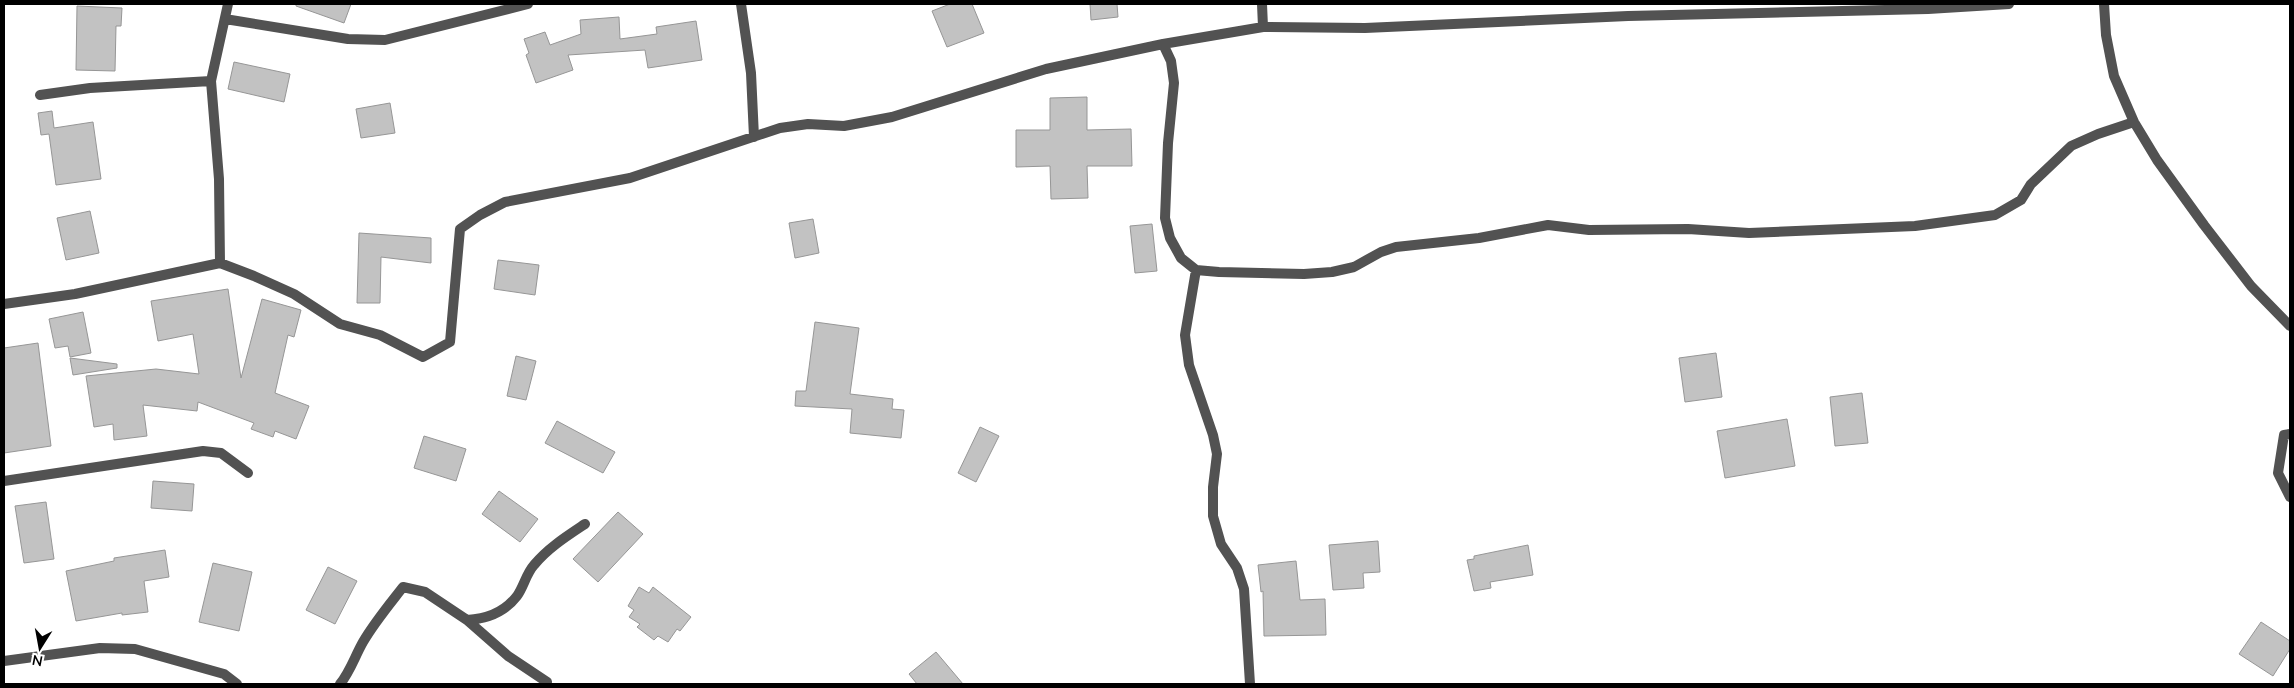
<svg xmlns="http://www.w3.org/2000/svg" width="2294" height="688" font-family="'Nunito Sans',sans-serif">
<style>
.building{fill:#c2c2c2;stroke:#969696}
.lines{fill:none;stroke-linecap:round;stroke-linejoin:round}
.minor{stroke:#525252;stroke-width:10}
</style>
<rect width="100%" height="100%" fill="#fff"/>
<path class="building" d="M 296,4 L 351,4 L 344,23 L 296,6 Z
M 950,4 L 972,4 L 984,33 L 947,47 L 932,11 Z
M 1090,4 L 1117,4 L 1118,17 L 1091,20 Z
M 77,6 L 122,8 L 121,26 L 116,26 L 115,71 L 76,70 Z
M 619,17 L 620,39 L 657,34 L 656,27 L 696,21 L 702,60 L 648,68 L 645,50 L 568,55 L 573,70 L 536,83 L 526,55 L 529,53 L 524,39 L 545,32 L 550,45 L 581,34 L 580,20 Z
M 234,62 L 290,74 L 284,102 L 228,89 Z
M 1087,97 L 1087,130 L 1131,129 L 1132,166 L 1087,166 L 1088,198 L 1051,199 L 1050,166 L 1016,167 L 1016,130 L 1050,130 L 1050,98 Z
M 390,103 L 395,133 L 361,138 L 356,109 Z
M 52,111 L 54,128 L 93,122 L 101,179 L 56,185 L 49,134 L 41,135 L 38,113 Z
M 90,211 L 99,253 L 66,260 L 57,218 Z
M 813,219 L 819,253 L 795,258 L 789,223 Z
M 1152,224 L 1157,271 L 1135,273 L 1130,226 Z
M 359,233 L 431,238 L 431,263 L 381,257 L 380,303 L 357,303 Z
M 498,260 L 539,265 L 535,295 L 494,289 Z
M 228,289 L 241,378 L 262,299 L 301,310 L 294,337 L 288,335 L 275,393 L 309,406 L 296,439 L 275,431 L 273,437 L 251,429 L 254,423 L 198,402 L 197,411 L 143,405 L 147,436 L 114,440 L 113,424 L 94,427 L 86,376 L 156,369 L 199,374 L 193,334 L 158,341 L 151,301 Z
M 83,312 L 91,353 L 70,357 L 68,346 L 55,348 L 49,319 Z
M 815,322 L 859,328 L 850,394 L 893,399 L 892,409 L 904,410 L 901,438 L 850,433 L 852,409 L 795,406 L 796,391 L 806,391 Z
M 38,343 L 51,446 L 4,453 L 4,348 Z
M 1716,353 L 1722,397 L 1685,402 L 1679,358 Z
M 516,356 L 536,361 L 526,400 L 507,396 Z
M 70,358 L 117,364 L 117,368 L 73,375 Z
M 1862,393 L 1868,443 L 1835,446 L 1830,397 Z
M 1787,419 L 1795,466 L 1725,478 L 1717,431 Z
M 557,421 L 615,452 L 603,473 L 545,443 Z
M 980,427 L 999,436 L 976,482 L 958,473 Z
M 424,436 L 466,449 L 456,481 L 414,468 Z
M 153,481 L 194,484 L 192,511 L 151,508 Z
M 499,491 L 538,519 L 520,542 L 482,514 Z
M 46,502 L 54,559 L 24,563 L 15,506 Z
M 618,512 L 643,534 L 598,582 L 573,559 Z
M 1378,541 L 1380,572 L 1363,573 L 1364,588 L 1333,590 L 1329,545 Z
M 1528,545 L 1533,575 L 1490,582 L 1491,588 L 1474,591 L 1467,560 L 1474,559 L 1474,556 Z
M 165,550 L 169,577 L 144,581 L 148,612 L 122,615 L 122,613 L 76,621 L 66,571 L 114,561 L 114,558 Z
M 1296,561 L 1300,600 L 1325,599 L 1326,635 L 1264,636 L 1263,591 L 1261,592 L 1258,565 Z
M 213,563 L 252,572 L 239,631 L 199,622 Z
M 328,567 L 357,581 L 335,624 L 306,610 Z
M 639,587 L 649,593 L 653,587 L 691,617 L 680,631 L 677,629 L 668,642 L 658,636 L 654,640 L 637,627 L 640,624 L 629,617 L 634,610 L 628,606 Z
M 2261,622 L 2290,641 L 2290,649 L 2273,676 L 2239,654 Z
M 936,652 L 963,684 L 917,684 L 909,674 Z"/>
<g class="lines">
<path class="minor" d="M 741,4 L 751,73 L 754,137
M 1262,4 L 1263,27
M 2104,4 L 2106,35 L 2114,76 L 2134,122 L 2157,160 L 2204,225 L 2251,286 L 2290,326
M 225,19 L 348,39 L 385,40 L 528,4
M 1163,44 L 1171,61 L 1174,83 L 1168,143 L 1165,218 L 1170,238 L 1181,258 L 1196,270 L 1219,272 L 1304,274 L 1332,272 L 1354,267 L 1381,252 L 1396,247 L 1479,238 L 1548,225 L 1589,230 L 1688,229 L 1749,233 L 1915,226 L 1995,215 L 2021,200 L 2031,184 L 2071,146 L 2098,134 L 2134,122
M 40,95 L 90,88 L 211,81
M 220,263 L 219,179 L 211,81 L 228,4
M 1196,270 L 1185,335 L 1189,365 L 1213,435 L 1217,454 L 1213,487 L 1213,516 L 1221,544 L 1237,568 L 1244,589 L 1250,684
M 4,304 L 75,294 L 220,263 L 254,276 L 294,294 L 340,324 L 380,335 L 423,357 L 450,342 L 460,229 L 480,215 L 505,202 L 630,178 L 780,128 L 808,124 L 844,126 L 892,117 L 1046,69 L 1163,44 L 1263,27 L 1365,28 L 1628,16 L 1928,9 L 2009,4
M 2290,434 L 2284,435 L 2278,473 L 2290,497
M 4,481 L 203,451 L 221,453 L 248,473
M 467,620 C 487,619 504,613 517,596 C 524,586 526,574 534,565 C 548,548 567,536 585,524
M 4,661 L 100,648 L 135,649 L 224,674 L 237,684
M 340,684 C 350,672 355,656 363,642 C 374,623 389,605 403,587 L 425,592 L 467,620 L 508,656 L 547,682"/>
</g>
<rect width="2294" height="688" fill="none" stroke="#000000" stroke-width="10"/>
<g transform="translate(40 648) rotate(191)" stroke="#ffffff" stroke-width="4" paint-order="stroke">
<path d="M0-4L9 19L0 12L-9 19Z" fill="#000000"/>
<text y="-8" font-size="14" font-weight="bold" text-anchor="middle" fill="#000000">N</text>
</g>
</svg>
